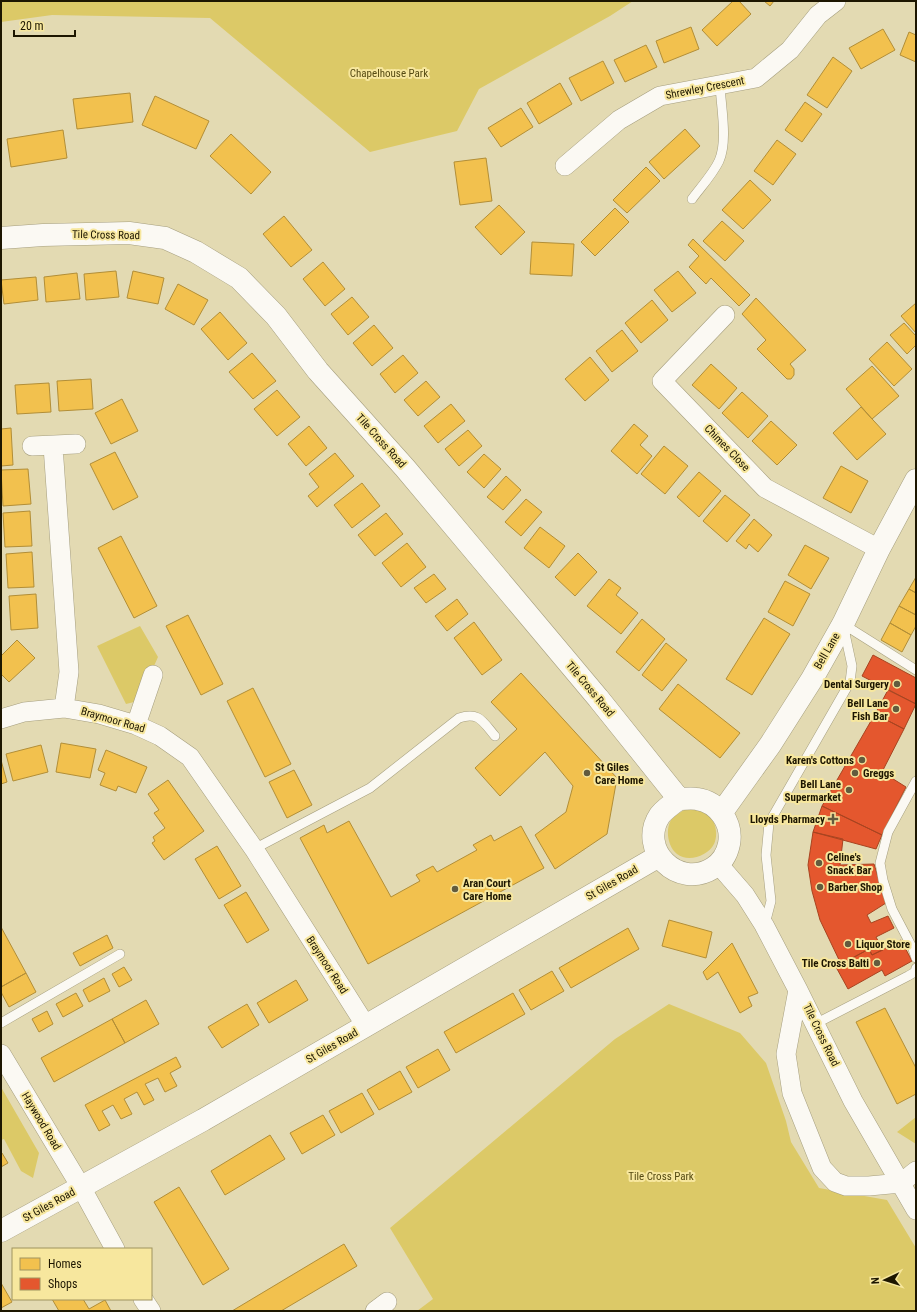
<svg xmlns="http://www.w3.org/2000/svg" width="917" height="1312" font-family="'Roboto Condensed',sans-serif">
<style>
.green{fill:#dcc967}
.homes{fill:#f2c14e;stroke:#b28e37}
.shops{fill:#e4572e;stroke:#a84420}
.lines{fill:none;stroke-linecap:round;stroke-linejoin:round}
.service-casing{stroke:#a59e7e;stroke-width:10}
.minor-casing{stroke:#a59e7e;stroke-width:20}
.tertiary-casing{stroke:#a59e7e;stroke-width:23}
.service{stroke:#fbf9f3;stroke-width:9}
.minor{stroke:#fbf9f3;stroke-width:19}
.tertiary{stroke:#fbf9f3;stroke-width:22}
.poi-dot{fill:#625b3e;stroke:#f7e79e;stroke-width:1.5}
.labels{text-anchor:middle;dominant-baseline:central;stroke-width:4;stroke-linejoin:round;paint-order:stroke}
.park-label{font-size:11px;fill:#554a12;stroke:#f7e79e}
.street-label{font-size:11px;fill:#1d1600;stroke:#f7e79e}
.poi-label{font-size:11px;font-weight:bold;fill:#1d1600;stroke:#f7e79e;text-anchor:end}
</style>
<rect width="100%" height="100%" fill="#e3dab2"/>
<path class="green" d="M 1,1 L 633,1 L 610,16 L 479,89 L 457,131 L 370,152 L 210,18 L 52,15 L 1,22 Z
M 140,626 L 158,657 L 141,695 L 134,702 L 126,704 L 97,646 Z
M 686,809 C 692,809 699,808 704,811 C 715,817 719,833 714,844 C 708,856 688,863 677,854 C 668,847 665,830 671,820 C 675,815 681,812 686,809 Z
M 669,1004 L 740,1033 L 766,1063 L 786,1121 L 791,1142 L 819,1188 L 887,1200 L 916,1248 L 916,1311 L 417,1311 L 433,1299 L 390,1228 L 615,1039 Z
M 1,1087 L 39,1153 L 33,1178 L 21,1171 L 4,1139 L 1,1140 Z
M 916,1117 L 916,1144 L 897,1132 Z"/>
<path class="homes" d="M 733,1 L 739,1 L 751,14 L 717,46 L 702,30 Z
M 764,1 L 774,1 L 770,6 Z
M 691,27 L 699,49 L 664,63 L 656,41 Z
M 883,29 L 895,50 L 861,69 L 849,48 Z
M 909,32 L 916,35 L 916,62 L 900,55 Z
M 646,45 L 657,67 L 625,82 L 614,60 Z
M 833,57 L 852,71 L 827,108 L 807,95 Z
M 603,61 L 614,83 L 581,101 L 569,78 Z
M 560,83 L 572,104 L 539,124 L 527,103 Z
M 130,93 L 133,122 L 77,129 L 73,99 Z
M 155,96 L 209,121 L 196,149 L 142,125 Z
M 805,102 L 822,114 L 802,142 L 785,130 Z
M 521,108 L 533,127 L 501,147 L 488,128 Z
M 685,129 L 700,146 L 664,179 L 649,162 Z
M 63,130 L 67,158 L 11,167 L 7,139 Z
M 231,134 L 271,172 L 251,194 L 210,156 Z
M 777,140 L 796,154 L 773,185 L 754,171 Z
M 486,158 L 492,201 L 460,205 L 454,162 Z
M 646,167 L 660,181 L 627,213 L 613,200 Z
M 750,180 L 771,200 L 743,229 L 722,210 Z
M 499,205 L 525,232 L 501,255 L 475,227 Z
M 615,208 L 629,222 L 595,256 L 581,242 Z
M 284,216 L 312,250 L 291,267 L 263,234 Z
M 722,221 L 744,241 L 725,261 L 703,241 Z
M 693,239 L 750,295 L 739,306 L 711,278 L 706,284 L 689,267 L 699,256 L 688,245 Z
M 532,242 L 574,244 L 572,276 L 530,274 Z
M 323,262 L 345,289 L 325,306 L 303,279 Z
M 116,271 L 119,297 L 86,300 L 84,274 Z
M 133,271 L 164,278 L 158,304 L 127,298 Z
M 678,271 L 696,293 L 672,312 L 654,290 Z
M 77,273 L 80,299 L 46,302 L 44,277 Z
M 36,277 L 38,300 L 4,304 L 1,280 Z
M 178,284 L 208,300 L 194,325 L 165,309 Z
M 352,297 L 369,317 L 348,335 L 331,314 Z
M 756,298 L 806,350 L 790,364 L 794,369 L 794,375 L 791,379 L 787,379 L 757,349 L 766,340 L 742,314 Z
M 652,300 L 668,320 L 641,343 L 625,323 Z
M 916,303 L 916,333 L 901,316 Z
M 220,312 L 247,343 L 228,360 L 201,329 Z
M 904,323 L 916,336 L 916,345 L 907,354 L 890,335 Z
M 374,325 L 393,348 L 372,366 L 353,343 Z
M 622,330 L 638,351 L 612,372 L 596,351 Z
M 887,342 L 912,369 L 894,386 L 869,359 Z
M 252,353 L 276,381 L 253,399 L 229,372 Z
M 403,355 L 418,373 L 395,393 L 380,374 Z
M 590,357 L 609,380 L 585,401 L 565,379 Z
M 711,364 L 737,388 L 719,409 L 692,385 Z
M 872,366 L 899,396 L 872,419 L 846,389 Z
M 91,379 L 93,409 L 59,411 L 57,381 Z
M 426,381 L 440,397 L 418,416 L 404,400 Z
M 49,383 L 51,412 L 17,414 L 15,385 Z
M 277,390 L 300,417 L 277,436 L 254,409 Z
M 742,392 L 768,416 L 748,438 L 722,413 Z
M 122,399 L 138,431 L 111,444 L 95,413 Z
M 451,404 L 465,421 L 438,443 L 424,426 Z
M 861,407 L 886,434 L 857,460 L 833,433 Z
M 771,421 L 797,445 L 777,465 L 752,441 Z
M 634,424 L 648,436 L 640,445 L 652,456 L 637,474 L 611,451 Z
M 309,426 L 327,448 L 306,466 L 288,444 Z
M 11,428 L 13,465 L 1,466 L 1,429 Z
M 468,430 L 482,446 L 459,466 L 445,449 Z
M 664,446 L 688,466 L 665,494 L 641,474 Z
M 115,452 L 138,497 L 113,510 L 90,464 Z
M 335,453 L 354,476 L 317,507 L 308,496 L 319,487 L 309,474 Z
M 484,454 L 501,469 L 484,488 L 467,472 Z
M 841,466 L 868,481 L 851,513 L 823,498 Z
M 28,469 L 31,504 L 3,506 L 1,470 Z
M 699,472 L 721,491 L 699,517 L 677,497 Z
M 506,476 L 521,490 L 503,510 L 487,497 Z
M 362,483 L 380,506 L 352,528 L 334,505 Z
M 725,495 L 750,515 L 727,542 L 703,521 Z
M 526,499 L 542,512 L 521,536 L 505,522 Z
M 30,511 L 32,546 L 5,547 L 3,513 Z
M 386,513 L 403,534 L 375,556 L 358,535 Z
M 754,519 L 772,535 L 758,552 L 749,544 L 746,549 L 736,541 Z
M 540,527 L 565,546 L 549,568 L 524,548 Z
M 121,536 L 157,606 L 134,618 L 98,548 Z
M 407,543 L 426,567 L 401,587 L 382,563 Z
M 805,545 L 829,558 L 811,589 L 788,575 Z
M 32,552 L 34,587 L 8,588 L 6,554 Z
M 578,553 L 597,572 L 575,596 L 555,577 Z
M 434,574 L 446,589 L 426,603 L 414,588 Z
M 916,577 L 916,593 L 909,589 Z
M 609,579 L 621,588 L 616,595 L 638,613 L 621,634 L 587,606 Z
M 785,581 L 810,594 L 793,626 L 768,612 Z
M 909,589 L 916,593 L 916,615 L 899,606 Z
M 36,594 L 38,628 L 11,630 L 9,596 Z
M 457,599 L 468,614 L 447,631 L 435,616 Z
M 899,606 L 916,615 L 916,626 L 911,635 L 890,623 Z
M 188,615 L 223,684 L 201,695 L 166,626 Z
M 764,618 L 790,634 L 752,695 L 726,679 Z
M 642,619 L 665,639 L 639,671 L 616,652 Z
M 474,622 L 502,660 L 482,675 L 454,638 Z
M 890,623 L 911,635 L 902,652 L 881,640 Z
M 17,640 L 35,658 L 9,682 L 1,674 L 1,656 Z
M 666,643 L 687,660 L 662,691 L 642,675 Z
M 521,673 L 617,778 L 607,834 L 555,869 L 535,835 L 566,812 L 573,786 L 545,752 L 500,796 L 475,768 L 517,729 L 491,702 Z
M 678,684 L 740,733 L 720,758 L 659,709 Z
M 253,688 L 291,764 L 265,777 L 227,701 Z
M 61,743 L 96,749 L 90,778 L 56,772 Z
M 41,745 L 48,772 L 13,781 L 6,754 Z
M 106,750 L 147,767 L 136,793 L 118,786 L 116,791 L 100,785 L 105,773 L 98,770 Z
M 1,760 L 7,782 L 1,784 Z
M 294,770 L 312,805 L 287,818 L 269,782 Z
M 168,780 L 204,831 L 164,860 L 152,843 L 155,841 L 153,837 L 165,828 L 154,813 L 159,810 L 148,794 Z
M 349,821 L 391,897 L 420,881 L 416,875 L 433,866 L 437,872 L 477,850 L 473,845 L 491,835 L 494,841 L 521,826 L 544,868 L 368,964 L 300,838 L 324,825 L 327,833 Z
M 217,846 L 241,886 L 219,899 L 195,859 Z
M 246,892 L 269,930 L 247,943 L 224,905 Z
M 669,920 L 712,932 L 706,958 L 662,946 Z
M 1,927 L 26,973 L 1,987 Z
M 628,928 L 639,949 L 571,988 L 559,968 Z
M 107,935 L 113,948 L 80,966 L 73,953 Z
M 732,943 L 758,993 L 748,997 L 752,1006 L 740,1013 L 718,972 L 707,980 L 703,972 Z
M 124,967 L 132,980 L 119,987 L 112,974 Z
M 552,971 L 564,991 L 531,1010 L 519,990 Z
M 26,973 L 36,992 L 9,1007 L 1,992 L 1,987 Z
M 104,978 L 110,991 L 89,1002 L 83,990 Z
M 296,980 L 308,1000 L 269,1023 L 257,1003 Z
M 76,993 L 83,1006 L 63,1017 L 56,1004 Z
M 513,993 L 525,1014 L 456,1053 L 444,1032 Z
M 146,1000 L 159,1024 L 125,1043 L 112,1019 Z
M 247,1004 L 259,1025 L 222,1048 L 208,1027 Z
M 885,1008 L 916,1068 L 916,1094 L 897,1104 L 856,1022 Z
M 47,1011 L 53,1024 L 39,1032 L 32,1019 Z
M 112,1019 L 125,1043 L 54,1082 L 41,1058 Z
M 438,1049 L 450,1070 L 418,1088 L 406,1067 Z
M 176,1057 L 181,1067 L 170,1073 L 177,1086 L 165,1092 L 158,1078 L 145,1084 L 154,1100 L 144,1105 L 137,1092 L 124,1099 L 132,1114 L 121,1119 L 113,1105 L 102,1111 L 110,1125 L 99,1131 L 85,1105 Z
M 400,1071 L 412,1092 L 379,1110 L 367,1090 Z
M 362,1093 L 374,1114 L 341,1133 L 329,1111 Z
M 323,1115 L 335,1135 L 302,1154 L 290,1133 Z
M 270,1135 L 285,1159 L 225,1195 L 211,1171 Z
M 2,1153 L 8,1163 L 1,1167 L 1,1154 Z
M 179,1187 L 229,1269 L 203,1285 L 154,1202 Z
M 344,1244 L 357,1266 L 281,1311 L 232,1311 Z
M 1,1283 L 12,1302 L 1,1308 Z
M 52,1299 L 83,1299 L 89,1309 L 105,1300 L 111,1311 L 59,1311 Z"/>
<path class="shops" d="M 873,655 L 916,678 L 916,704 L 862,676 Z
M 888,690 L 916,704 L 904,729 L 875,714 Z
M 875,714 L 904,729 L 882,772 L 906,787 L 882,835 L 822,806 Z
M 822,806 L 882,835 L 876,849 L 813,832 Z
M 813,832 L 843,839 L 840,865 L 874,864 L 886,903 L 867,915 L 871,923 L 888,916 L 894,928 L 876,937 L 883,950 L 872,955 L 869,949 L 841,964 L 820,920 L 812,891 L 808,865 Z
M 901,940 L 912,961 L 885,976 L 882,970 L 848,989 L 836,967 L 869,949 L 872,955 Z"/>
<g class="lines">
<defs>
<path id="service" d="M 692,199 C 700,188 713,174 719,161 C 728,141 721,107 720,85
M 843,624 L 916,670
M 916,781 L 888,832 L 880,863 L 883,880 L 892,909 L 913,949 L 916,958
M 254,849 L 370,788 L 459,718 C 479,711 483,722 495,736
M 765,924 L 771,901 L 766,855 L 769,823 L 850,682 L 852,666 L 844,629
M 1,1023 L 120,954
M 815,1024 L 908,976 L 915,972 L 916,968"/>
<path id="minor" d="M 565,166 L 619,120 L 660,96 L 756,78 L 790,50 L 818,15 L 836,1
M 725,315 L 662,381 L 765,488 L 879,549
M 32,446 L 76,444
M 53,446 L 69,672 L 64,708 L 99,714 L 136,725 L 160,736 L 190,757 L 254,849 L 366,1026
M 1,719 L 24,712 L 64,708
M 136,725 L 153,675
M 719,865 L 745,895 L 764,925 L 798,990 L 853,1101 L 916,1210
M 798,990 L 786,1054 L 792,1093 L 822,1168 L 835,1182 L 846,1186 L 869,1186 L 901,1183
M 1,1054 L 81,1187 L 115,1249
M 901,1183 L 916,1171
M 143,1299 L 151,1311
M 375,1311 L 387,1302"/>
<path id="tertiary" d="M 1,238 L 43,235 L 129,233 L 165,238 L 196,252 L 239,278 L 276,316 L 318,371 L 405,468 L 598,698 L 679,799
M 679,799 C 685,799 691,798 697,799 C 718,802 733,823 729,844 C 727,854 721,863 713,868 C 678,890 637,849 660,815 C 665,809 672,804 679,799 Z
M 722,812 L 770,745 L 812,679 L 843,624 L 879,549 L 916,480
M 1,1231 L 203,1120 L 659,856"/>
</defs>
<use href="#service" class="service-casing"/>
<use href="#minor" class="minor-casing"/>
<use href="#tertiary" class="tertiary-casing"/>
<use href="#service" class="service"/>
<use href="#minor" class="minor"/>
<use href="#tertiary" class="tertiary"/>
</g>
<g class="poi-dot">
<circle cx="897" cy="684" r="4"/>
<circle cx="896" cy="709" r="4"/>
<circle cx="862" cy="760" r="4"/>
<circle cx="587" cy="773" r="4"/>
<circle cx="855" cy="773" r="4"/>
<circle cx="849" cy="790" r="4"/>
<path d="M831 813h4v4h4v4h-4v4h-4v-4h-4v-4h4z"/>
<circle cx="819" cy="863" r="4"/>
<circle cx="820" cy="887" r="4"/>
<circle cx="455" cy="889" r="4"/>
<circle cx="848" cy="944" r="4"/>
<circle cx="877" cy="963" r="4"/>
</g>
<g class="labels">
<g class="park-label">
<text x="389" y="73">Chapelhouse Park</text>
<text x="661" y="1176">Tile Cross Park</text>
</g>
<g class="street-label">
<text transform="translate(705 88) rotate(-11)">Shrewley Crescent</text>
<text transform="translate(106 235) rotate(1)">Tile Cross Road</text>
<text transform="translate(381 441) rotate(48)">Tile Cross Road</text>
<text transform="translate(727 448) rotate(46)">Chimes Close</text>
<text transform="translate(827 651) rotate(-60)">Bell Lane</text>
<text transform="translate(590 689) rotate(50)">Tile Cross Road</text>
<text transform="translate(113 720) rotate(16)">Braymoor Road</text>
<text transform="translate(612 883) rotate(-30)">St Giles Road</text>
<text transform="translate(327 965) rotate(57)">Braymoor Road</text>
<text transform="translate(821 1035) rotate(64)">Tile Cross Road</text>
<text transform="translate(332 1046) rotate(-30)">St Giles Road</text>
<text transform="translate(41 1121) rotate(59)">Haywood Road</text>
<text transform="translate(49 1205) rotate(-29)">St Giles Road</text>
</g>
<g class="poi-label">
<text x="889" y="684">Dental Surgery</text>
<text x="888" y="703">Bell Lane<tspan x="888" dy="13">Fish Bar</tspan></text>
<text x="854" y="760">Karen's Cottons</text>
<text x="595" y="767" text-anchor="start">St Giles<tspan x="595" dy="13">Care Home</tspan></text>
<text x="863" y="773" text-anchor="start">Greggs</text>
<text x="841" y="784">Bell Lane<tspan x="841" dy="13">Supermarket</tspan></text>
<text x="825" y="819">Lloyds Pharmacy</text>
<text x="827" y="857" text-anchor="start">Celine's<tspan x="827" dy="13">Snack Bar</tspan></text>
<text x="463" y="883" text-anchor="start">Aran Court<tspan x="463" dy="13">Care Home</tspan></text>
<text x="828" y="887" text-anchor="start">Barber Shop</text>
<text x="856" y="944" text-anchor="start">Liquor Store</text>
<text x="869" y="963">Tile Cross Balti</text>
</g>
</g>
<rect width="917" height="1312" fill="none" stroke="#1d1600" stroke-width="4"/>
<rect x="12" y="1248" width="140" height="52" fill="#f7e79e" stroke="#a0935f"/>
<rect x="20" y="1258" width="20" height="12" fill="#f2c14e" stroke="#a0935f"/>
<text x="48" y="1268" font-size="12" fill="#1d1600">Homes</text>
<rect x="20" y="1278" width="20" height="12" fill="#e4572e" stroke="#a0935f"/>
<text x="48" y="1288" font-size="12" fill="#1d1600">Shops</text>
<g transform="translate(885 1280) rotate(266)" stroke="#f7e79e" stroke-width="3" paint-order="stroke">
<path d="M0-3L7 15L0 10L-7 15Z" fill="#1d1600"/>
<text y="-6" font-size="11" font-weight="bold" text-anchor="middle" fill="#1d1600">N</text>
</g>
<path d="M14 30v6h61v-6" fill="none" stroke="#1d1600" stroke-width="2"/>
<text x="20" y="30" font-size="12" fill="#1d1600" stroke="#f7e79e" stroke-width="3" paint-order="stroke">20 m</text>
</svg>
